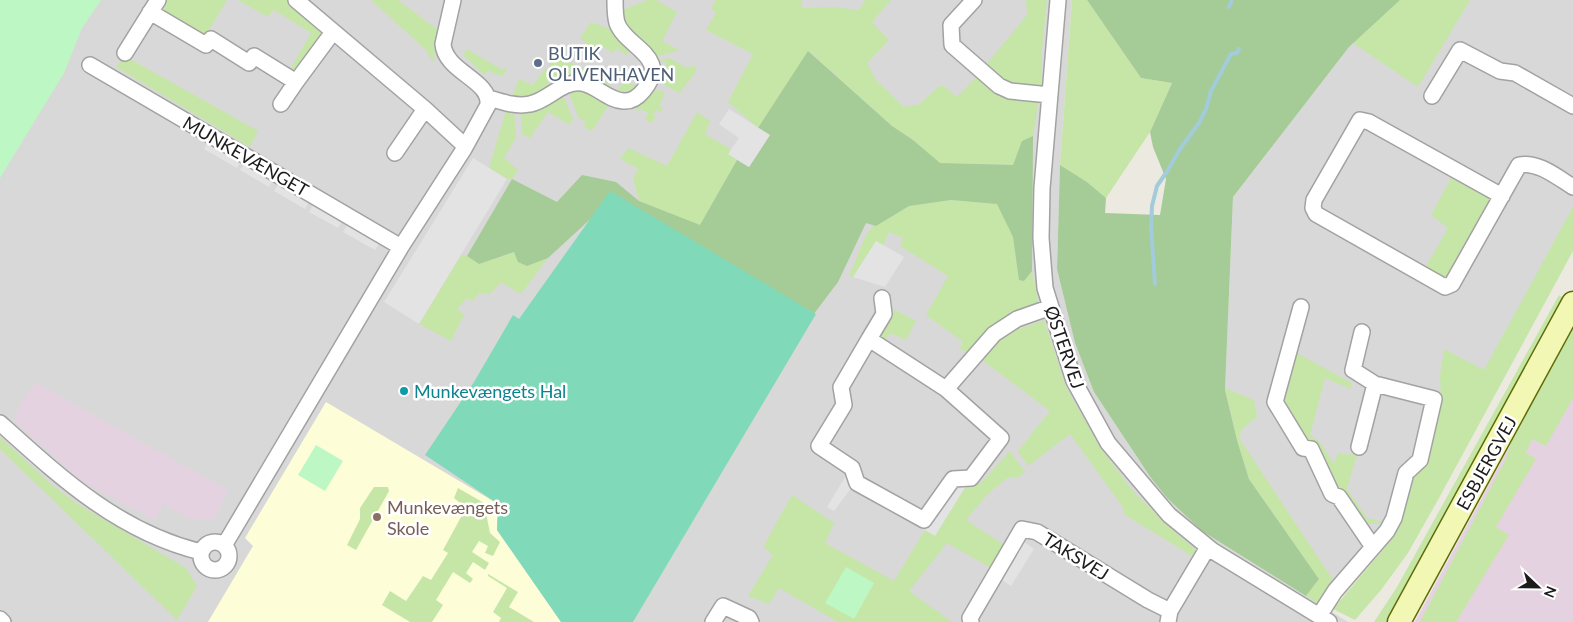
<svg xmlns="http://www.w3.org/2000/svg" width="1573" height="622" font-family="Lato,sans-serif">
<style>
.residential{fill:#d9d8d8}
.industrial{fill:#e5d2e1}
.education{fill:#fdfed8}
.grass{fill:#c5e6a7}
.forest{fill:#a5cb96}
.park{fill:#bdf7c3}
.pitch{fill:#80dab9}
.parking{fill:#e3e3e3}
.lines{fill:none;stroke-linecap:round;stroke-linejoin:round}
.stream{stroke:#a2ccd9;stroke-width:4}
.street-casing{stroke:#a2a2a2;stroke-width:18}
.secondary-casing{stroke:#5f6c08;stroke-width:25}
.street{stroke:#fff;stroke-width:15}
.secondary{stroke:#f2f7b4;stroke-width:22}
.service-dot{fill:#5c6f8a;stroke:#fff;stroke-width:2}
.culture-dot{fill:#0f9aa8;stroke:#fff;stroke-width:2}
.education-dot{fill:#8d6e63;stroke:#fff;stroke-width:2}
.labels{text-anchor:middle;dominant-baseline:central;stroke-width:5;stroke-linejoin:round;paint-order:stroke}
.service-label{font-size:18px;fill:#4e5e75;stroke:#fff;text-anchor:start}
.street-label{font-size:18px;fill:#1b1b1b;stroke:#fff}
.culture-label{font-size:18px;fill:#0d838f;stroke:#fff;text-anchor:start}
.education-label{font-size:18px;fill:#785e54;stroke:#fff;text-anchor:start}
</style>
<rect width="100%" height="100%" fill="#ece9e0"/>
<path class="residential" d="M 0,0 L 1072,0 L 1060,165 L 1057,269 L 1075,343 L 1094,392 L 1151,478 L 1167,498 L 1202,531 L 1348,622 L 0,622 Z
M 1400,0 L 1573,0 L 1573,221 L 1393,533 L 1340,597 L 1237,440 L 1225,390 L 1233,197 L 1349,47 Z"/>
<path class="industrial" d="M 1573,336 L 1573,622 L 1415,622 L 1527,414 Z
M 36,383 L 229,491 L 213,520 L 193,520 L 163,504 L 154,520 L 80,480 L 14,420 L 23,400 Z"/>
<path class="education" d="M 326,402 L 498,504 L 497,530 L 561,622 L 208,622 L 253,546 L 245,538 Z"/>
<path class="grass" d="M 164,0 L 227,0 L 203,40 L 164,16 L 161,6 Z
M 238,0 L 288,0 L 323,30 L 323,35 L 299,71 L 288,73 L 311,33 L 274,10 L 268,17 Z
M 371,0 L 398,0 L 438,30 L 434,54 L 435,62 L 428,55 L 427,51 Z
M 648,0 L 656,0 L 677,12 L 662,41 L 679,50 L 652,58 L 623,24 L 622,10 Z
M 715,0 L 801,0 L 803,8 L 834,7 L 858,10 L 866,0 L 891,0 L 872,22 L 889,40 L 867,63 L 876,80 L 904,107 L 920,104 L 939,86 L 944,86 L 957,97 L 975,78 L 1027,15 L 1026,0 L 1047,0 L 1042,50 L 1041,86 L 1033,136 L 1022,141 L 1013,165 L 940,163 L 913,140 L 892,126 L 809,51 L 758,128 L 728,102 L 753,54 L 706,30 L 716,13 L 711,9 Z
M 1072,0 L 1087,0 L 1141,78 L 1172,83 L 1150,132 L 1106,198 L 1087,182 L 1060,165 Z
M 1400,0 L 1470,0 L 1418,87 L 1353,43 Z
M 591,22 L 615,31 L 634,48 L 626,55 L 617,48 L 613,53 L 598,44 L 594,49 L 580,38 Z
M 467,49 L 501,69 L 507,68 L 503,76 L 488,71 L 484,75 L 463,55 Z
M 125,56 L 258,131 L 250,147 L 116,67 Z
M 557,58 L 582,67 L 611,85 L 609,88 L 615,92 L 616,89 L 618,90 L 625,80 L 640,88 L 620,97 L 594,82 L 554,88 L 549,63 Z
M 670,58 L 685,67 L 695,66 L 696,72 L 679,93 L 654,79 L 655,76 L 665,78 L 666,62 L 654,61 Z
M 546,67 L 550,92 L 535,99 L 511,100 L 519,79 L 533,85 Z
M 585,88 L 610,103 L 592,131 L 584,127 L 586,122 L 578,117 L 568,90 Z
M 659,90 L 665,93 L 659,106 L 663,107 L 661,112 L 656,110 L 653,115 L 656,117 L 651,123 L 645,119 L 648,113 L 641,109 L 638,111 L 634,103 L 647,94 Z
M 562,93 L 573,119 L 570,125 L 548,112 L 530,138 L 522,134 L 520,108 Z
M 514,109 L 516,137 L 504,158 L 518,170 L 512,179 L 507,179 L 489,168 L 506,110 Z
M 697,112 L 710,121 L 705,134 L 732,150 L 729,154 L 737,160 L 700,226 L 639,201 L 633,178 L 638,169 L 620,159 L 628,148 L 667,166 Z
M 1451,178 L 1477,190 L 1491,199 L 1490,204 L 1447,278 L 1441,278 L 1424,270 L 1448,228 L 1431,215 Z
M 951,200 L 997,204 L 1013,237 L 1019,280 L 1024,281 L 1032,271 L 1039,305 L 1010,315 L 997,323 L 967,352 L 960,349 L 962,341 L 926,315 L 948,276 L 900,246 L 903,238 L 889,232 L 883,245 L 876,241 L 853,277 L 849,276 L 866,235 L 874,225 L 877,225 L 909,206 Z
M 1573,207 L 1573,251 L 1439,498 L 1408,553 L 1381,590 L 1355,620 L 1333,609 L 1392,539 L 1410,476 L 1425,466 L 1441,398 L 1440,376 L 1444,349 L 1484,370 Z
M 515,252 L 527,266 L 548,258 L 521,294 L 501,282 L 490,294 L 479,293 L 473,301 L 467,298 L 457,309 L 464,315 L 451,341 L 419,324 L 461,255 L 467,256 L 479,264 Z
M 1559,295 L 1568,301 L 1391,622 L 1374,622 L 1397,587 Z
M 895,310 L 916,321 L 906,340 L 890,333 L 884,342 L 879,336 Z
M 1044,320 L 1066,387 L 1100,447 L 1132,490 L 1168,526 L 1196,550 L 1192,556 L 1125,515 L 1122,506 L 1070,434 L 1028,466 L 1018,451 L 1050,411 L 982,360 L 1002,335 Z
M 1573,323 L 1573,398 L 1546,446 L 1532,439 L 1526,453 L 1536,459 L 1496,527 L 1509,535 L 1456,622 L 1420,622 L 1506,459 L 1512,440 L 1512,429 Z
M 1293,351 L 1352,383 L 1351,389 L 1325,378 L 1310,435 L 1320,442 L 1334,464 L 1338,453 L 1350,455 L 1351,453 L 1357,455 L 1347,489 L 1367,518 L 1382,522 L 1381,524 L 1364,524 L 1342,490 L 1337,488 L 1307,444 L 1282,401 Z
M 1225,388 L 1254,400 L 1257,417 L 1242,429 L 1239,438 L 1333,580 L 1318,604 L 1306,596 L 1319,579 L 1249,479 L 1237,440 Z
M 0,437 L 52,485 L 81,506 L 186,568 L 197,586 L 177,620 L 0,449 Z
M 1010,451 L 1025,472 L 1017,478 L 1009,477 C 990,490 980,503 966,520 L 1006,546 L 991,568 L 947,543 L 909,591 L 952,622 L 838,622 L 779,588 L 769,604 L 748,596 L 773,555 L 763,547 L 792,495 L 834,523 L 825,543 L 894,581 L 925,530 L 934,535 L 966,483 L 976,481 L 980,484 Z
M 374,487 L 388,487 L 389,491 L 356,550 L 347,545 L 360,519 L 360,508 Z
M 458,488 L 484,503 L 490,533 L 500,542 L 493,556 L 485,553 L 488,546 L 479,541 L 472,552 L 489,563 L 485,570 L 473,562 L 466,573 L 473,579 L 470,583 L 453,572 L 436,600 L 443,605 L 432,622 L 410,622 L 382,605 L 390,591 L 406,601 L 423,576 L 431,580 L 448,553 L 443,550 L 466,508 L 454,498 Z
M 488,574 L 518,592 L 509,607 L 534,622 L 499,622 L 501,618 L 493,612 L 507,588 L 488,576 Z"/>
<path class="forest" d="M 1087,0 L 1400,0 L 1349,47 L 1233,197 L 1225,390 L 1237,440 L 1249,479 L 1319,579 L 1306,596 L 1202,531 L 1167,498 L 1151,478 L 1094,392 L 1075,343 L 1057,269 L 1060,165 L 1087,182 L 1106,198 L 1105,213 L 1160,215 L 1166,179 L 1153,147 L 1150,132 L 1172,83 L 1141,78 Z
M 808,51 L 892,126 L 913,140 L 940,163 L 1013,165 L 1022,141 L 1033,136 L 1032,271 L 1024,281 L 1019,280 L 1013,237 L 997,204 L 951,200 L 909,206 L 876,226 L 866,223 L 838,282 L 810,319 L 610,201 L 548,258 L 527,266 L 518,262 L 514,252 L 479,264 L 467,256 L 512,179 L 557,202 L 582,175 L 616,182 L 639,201 L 700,225 L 737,160 L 749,167 L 769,136 L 758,128 Z"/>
<path class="park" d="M 0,0 L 101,0 L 82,28 L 64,73 L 0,178 Z
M 316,445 L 343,461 L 325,491 L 298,475 Z
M 846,567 L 874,583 L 854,619 L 825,603 Z"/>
<path class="pitch" d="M 610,191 L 816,314 L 633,622 L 561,622 L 497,530 L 498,504 L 425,455 L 474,382 L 513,315 L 519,319 Z"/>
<path class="parking" d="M 729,109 L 770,135 L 749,167 L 728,154 L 739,138 L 719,124 Z
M 212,136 L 245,155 L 237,168 L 204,149 Z
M 249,158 L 276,174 L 269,187 L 240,170 Z
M 473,158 L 507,179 L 419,324 L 384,302 Z
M 283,177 L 313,195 L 305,209 L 274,191 Z
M 317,198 L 346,214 L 338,228 L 309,212 Z
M 352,218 L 383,238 L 375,250 L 343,232 Z
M 876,241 L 904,257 L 885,287 L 853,277 Z
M 848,472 L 854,484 L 834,511 L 827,507 Z
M 955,482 L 966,486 L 935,536 L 925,530 Z
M 1020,539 L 1034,549 L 1011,586 L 999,578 Z"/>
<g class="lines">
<path class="stream" d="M 1229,7 L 1232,0
M 1155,284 L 1151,227 L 1152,206 L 1157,186 L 1168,170 L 1180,149 L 1199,123 L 1206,109 L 1211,91 L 1231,54 L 1237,53 L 1239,49"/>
<defs>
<path id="street" d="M 296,0 L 425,109 L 465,146
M 974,0 L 951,25 L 952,45 L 999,86 L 1010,91 L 1050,95
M 1058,0 L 1042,188 L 1041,238 L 1045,288 L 1074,381 L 1108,443 L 1169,515 L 1213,551 L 1329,622
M 150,12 L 206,45 L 211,39 L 249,63 L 254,56 L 296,82 L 333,32
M 125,53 L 158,0
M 90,65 L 401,247
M 1432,96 L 1460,50 L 1500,71 L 1515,73 L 1573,106
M 489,98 C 502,102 516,107 530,104 C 548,101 562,80 582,83 C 597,86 608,100 623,101 C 632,102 638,97 643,91 C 672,56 626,48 617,23 C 615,16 615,7 615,0
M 281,104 L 296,82
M 395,153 L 425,109
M 1502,196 L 1369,122 L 1360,120 L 1314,200 L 1313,208 L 1316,214 L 1445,287 L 1452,284 L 1519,165 C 1538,161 1557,177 1573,187
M 1301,307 L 1275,402 L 1303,448 L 1311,449 L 1332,494 L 1339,497 L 1373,547
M 1362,332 L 1353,370 L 1375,384
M 869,339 L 884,314 L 882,298
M 946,389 L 869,339 L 841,387 L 844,405 L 819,446 L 852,468 L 857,483 L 924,520 L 953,479 L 971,478 L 1001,438 L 946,389 L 994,334 L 1017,319 L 1051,307
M 0,423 C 61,478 119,532 201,552
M201 556a14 14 0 1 1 28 0a14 14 0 1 1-28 0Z
M 225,544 L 401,247 L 464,149 L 488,105 C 491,80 445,72 443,44 L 453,0
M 1319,616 L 1335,591 L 1387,531 L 1394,518 L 1406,473 L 1420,460 L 1434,399 L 1375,384 L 1359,447
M 0,619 L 3,622
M 713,622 L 723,606 L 749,618 L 751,622
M 971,622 L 970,618 L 1022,529 L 1037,532 L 1148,600 L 1170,611
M 1168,622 L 1170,611 L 1208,547"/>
<path id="secondary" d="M 1399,622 L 1573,303"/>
</defs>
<use href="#street" class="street-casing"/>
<use href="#secondary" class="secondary-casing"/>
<use href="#street" class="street"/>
<use href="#secondary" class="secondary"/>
</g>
<circle class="service-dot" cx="538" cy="63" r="5"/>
<circle class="culture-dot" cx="404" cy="391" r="5"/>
<circle class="education-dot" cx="377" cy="517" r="5"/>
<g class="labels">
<g class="service-label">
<text x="548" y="53">BUTIK<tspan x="548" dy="21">OLIVENHAVEN</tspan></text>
</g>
<g class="street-label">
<text transform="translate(246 156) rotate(30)">MUNKEVÆNGET</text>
<text transform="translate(1065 347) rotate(71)">ØSTERVEJ</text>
<text transform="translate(1486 463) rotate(-61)">ESBJERGVEJ</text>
<text transform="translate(1076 556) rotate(32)">TAKSVEJ</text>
</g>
<g class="culture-label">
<text x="414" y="391">Munkevængets Hal</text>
</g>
<g class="education-label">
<text x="387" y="507">Munkevængets<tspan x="387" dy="21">Skole</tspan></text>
</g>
</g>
<g transform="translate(1538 587) rotate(112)" stroke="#ffffff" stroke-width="4" paint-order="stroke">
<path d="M0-4L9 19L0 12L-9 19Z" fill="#1b1b1b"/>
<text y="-8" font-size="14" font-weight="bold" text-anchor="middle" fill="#1b1b1b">N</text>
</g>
</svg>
